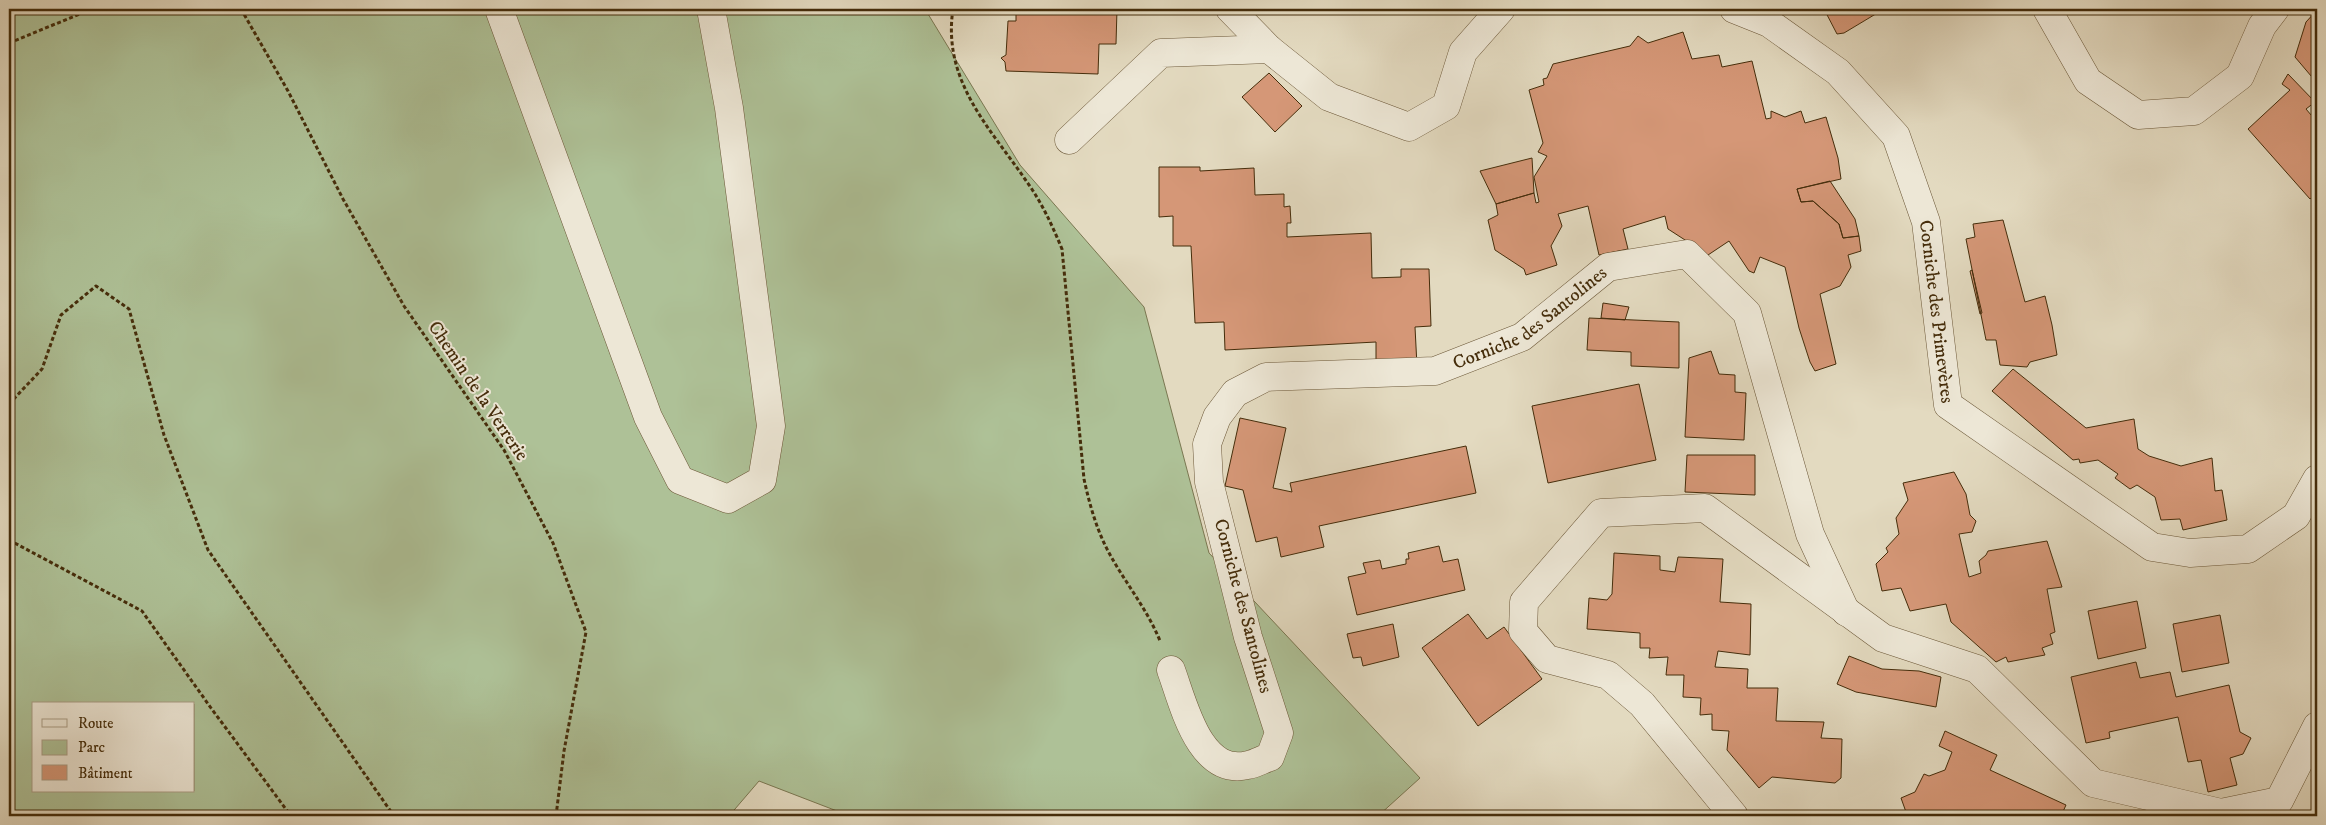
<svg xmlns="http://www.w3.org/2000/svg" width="2326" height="825" font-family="'IM FELL DW Pica',serif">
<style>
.green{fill:#aec197;stroke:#7a7751;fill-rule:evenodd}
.building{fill:#d59777;stroke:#452d0b}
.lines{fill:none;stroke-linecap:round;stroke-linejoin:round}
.minor-casing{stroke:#6c5838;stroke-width:29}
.path{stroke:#452d0b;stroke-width:3;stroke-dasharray:4 2.5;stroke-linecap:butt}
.minor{stroke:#ede7d6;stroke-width:28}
.labels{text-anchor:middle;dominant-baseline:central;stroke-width:4;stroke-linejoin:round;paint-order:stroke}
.street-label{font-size:19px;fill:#452d0b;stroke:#ede7d6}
</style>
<rect width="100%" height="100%" fill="#e3dac0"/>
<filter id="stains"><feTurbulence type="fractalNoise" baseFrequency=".004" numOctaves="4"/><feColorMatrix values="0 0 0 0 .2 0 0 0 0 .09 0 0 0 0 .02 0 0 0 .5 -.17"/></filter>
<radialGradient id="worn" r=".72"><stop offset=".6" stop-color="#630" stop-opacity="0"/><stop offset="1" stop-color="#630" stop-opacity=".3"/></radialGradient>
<path class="green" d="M 9,9 L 925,9 L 1020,165 L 1144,307 L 1209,553 L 1420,778 L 1378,816 L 850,816 L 759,781 L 729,816 L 9,816 ZM 34,704 L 194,704 L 194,791 L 34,791 Z"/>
<path class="building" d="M 1016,9 L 1117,9 L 1116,44 L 1099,44 L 1098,74 L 1006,71 L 1005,62 L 1001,58 L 1006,55 L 1008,21 L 1016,21 Z
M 1824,9 L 1884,9 L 1844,33 L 1837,34 Z
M 2317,10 L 2317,83 L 2295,57 L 2306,22 Z
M 1683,32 L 1692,59 L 1719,55 L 1722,67 L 1752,61 L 1766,119 L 1771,118 L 1771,111 L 1785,117 L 1801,111 L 1805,123 L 1826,117 L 1838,158 L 1841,179 L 1797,189 L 1801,202 L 1813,201 L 1839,224 L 1843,238 L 1859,236 L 1861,251 L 1848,255 L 1851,267 L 1840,286 L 1820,294 L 1836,364 L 1815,371 L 1810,362 L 1799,328 L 1785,267 L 1760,257 L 1754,273 L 1749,271 L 1729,241 L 1702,259 L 1699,249 L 1668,229 L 1665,216 L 1623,229 L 1628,249 L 1599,255 L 1588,206 L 1558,214 L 1562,226 L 1551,246 L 1557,265 L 1526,275 L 1524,269 L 1495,250 L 1488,220 L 1498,215 L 1496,204 L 1534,193 L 1536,203 L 1539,202 L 1534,177 L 1547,156 L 1538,152 L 1543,143 L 1529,90 L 1544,85 L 1543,79 L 1547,78 L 1553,64 L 1630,46 L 1638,36 L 1648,43 Z
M 1269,73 L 1302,106 L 1275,132 L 1242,97 Z
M 2288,74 L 2315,102 L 2306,109 L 2317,122 L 2317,193 L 2310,199 L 2248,129 L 2290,90 L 2282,84 Z
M 1532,158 L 1534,193 L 1496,204 L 1480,171 Z
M 1159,167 L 1200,167 L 1200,171 L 1254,168 L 1255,195 L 1284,194 L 1284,207 L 1290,206 L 1291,223 L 1287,223 L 1287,237 L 1371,233 L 1372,278 L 1401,277 L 1401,269 L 1429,269 L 1431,326 L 1415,327 L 1417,366 L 1376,367 L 1376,342 L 1225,350 L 1224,322 L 1195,323 L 1191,246 L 1173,246 L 1173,216 L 1159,217 Z
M 1830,181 L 1855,219 L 1859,236 L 1843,238 L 1839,224 L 1813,201 L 1801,202 L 1797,189 Z
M 2003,220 L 2025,302 L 2045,296 L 2052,325 L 2057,355 L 2030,362 L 2027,367 L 2000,365 L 1996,340 L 1986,340 L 1966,239 L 1975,237 L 1973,224 Z
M 1972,270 L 1982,313 L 1980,314 L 1970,271 Z
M 1603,303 L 1629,307 L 1625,320 L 1601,318 Z
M 1589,318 L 1679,322 L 1679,368 L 1631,366 L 1631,352 L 1587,350 Z
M 1711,351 L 1719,374 L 1735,375 L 1735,392 L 1746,393 L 1744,440 L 1685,437 L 1689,358 Z
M 2013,369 L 2086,428 L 2134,419 L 2138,449 L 2149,456 L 2181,466 L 2212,458 L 2215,491 L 2222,490 L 2227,520 L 2183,530 L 2180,519 L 2161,520 L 2155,497 L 2137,485 L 2130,489 L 2115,478 L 2118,474 L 2098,460 L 2080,463 L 2079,459 L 2073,460 L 1992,391 Z
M 1639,384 L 1656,460 L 1548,483 L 1532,406 Z
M 1240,418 L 1286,428 L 1273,488 L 1292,492 L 1290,483 L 1466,446 L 1476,493 L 1319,526 L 1324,547 L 1281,557 L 1277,537 L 1256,542 L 1243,490 L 1225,486 Z
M 1687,455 L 1755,455 L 1755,495 L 1685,492 Z
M 1954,472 L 1966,494 L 1970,515 L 1976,521 L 1972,532 L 1959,534 L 1969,577 L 1981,573 L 1979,561 L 1986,555 L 1988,551 L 2047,541 L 2062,587 L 2047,589 L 2055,632 L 2050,634 L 2053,644 L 2042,648 L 2045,655 L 2008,662 L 2006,657 L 1996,662 L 1951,622 L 1946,604 L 1910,611 L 1901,588 L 1882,591 L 1876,564 L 1888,552 L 1886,548 L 1899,534 L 1896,518 L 1908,500 L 1903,483 Z
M 1439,546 L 1443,562 L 1458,559 L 1465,590 L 1357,615 L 1348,577 L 1366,573 L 1363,563 L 1380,560 L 1382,569 L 1406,564 L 1406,559 L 1409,559 L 1408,553 Z
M 1614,553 L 1660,556 L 1660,570 L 1675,572 L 1678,557 L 1723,559 L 1720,602 L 1751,604 L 1750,655 L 1718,651 L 1715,667 L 1748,669 L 1747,688 L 1778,688 L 1776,721 L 1824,722 L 1821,738 L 1842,739 L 1841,778 L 1835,783 L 1772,777 L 1759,788 L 1727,750 L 1729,731 L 1712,730 L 1712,714 L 1700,715 L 1701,698 L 1683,697 L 1684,675 L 1666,675 L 1668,657 L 1649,658 L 1650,648 L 1640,648 L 1640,633 L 1587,629 L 1589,598 L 1607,600 L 1612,594 Z
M 2137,601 L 2146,648 L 2098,659 L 2088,611 Z
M 1468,614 L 1487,639 L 1504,627 L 1542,679 L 1478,726 L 1422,648 Z
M 2220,615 L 2229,663 L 2182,672 L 2173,624 Z
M 1393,624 L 1399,657 L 1363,666 L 1361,657 L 1353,658 L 1347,634 Z
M 1849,656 L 1882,669 L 1919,671 L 1941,677 L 1936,707 L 1856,692 L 1837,684 Z
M 2136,662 L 2140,678 L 2170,672 L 2176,697 L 2229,685 L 2240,732 L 2251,738 L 2243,754 L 2230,758 L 2237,785 L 2208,792 L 2201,760 L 2188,762 L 2178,717 L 2109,732 L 2110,738 L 2086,743 L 2071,677 Z
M 1945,731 L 1997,755 L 1990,770 L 2066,805 L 2061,816 L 1904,816 L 1906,812 L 1901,798 L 1915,792 L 1924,774 L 1929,776 L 1945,770 L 1952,752 L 1939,746 Z"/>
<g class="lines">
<defs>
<g id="minor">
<path d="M 499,9 L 648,417 L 680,480 L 728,499 L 762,480 L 771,426 L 729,108 L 711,9"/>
<path d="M 1230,9 L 1269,49 L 1329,97 L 1409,127 L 1446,106 L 1463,52 L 1501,9"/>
<path id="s1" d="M 1734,9 L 1769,23 L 1838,72 L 1896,136 L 1926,222 L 1948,405 L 2152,547 L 2190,553 L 2248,549 L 2296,516 L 2317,479"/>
<path d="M 2047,9 L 2088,81 L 2138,115 L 2194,111 L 2240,76 L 2262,26 L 2275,9"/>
<path d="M 1069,140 L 1161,53 L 1269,49"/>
<path id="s2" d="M 1171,670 C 1183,702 1199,777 1248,765 C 1255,764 1263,759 1270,757 L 1279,733 L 1248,637 L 1209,482 L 1207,444 L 1217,417 L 1235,393 L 1266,377 L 1435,371 L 1522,337 L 1608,267 L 1687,254 L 1747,313 L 1810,534 L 1846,612"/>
<path d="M 1734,816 L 1642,704 L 1608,675 L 1547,659 L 1523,631 L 1524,602 L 1601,513 L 1705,508 L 1883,638 L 1977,669 L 2093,783 L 2221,813 L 2279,801 L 2317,726"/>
</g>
</defs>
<use href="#minor" class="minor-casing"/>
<path class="path" d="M 241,9 L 288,91 L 343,199 L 404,306 L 504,450 L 553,543 L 586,632 L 564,751 L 556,816
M 953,9 C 942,81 990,128 1027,182 C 1042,203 1052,225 1062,249 L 1084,479 C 1089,502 1095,524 1105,545 C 1121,578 1146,606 1160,641
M 9,43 L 92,9
M 9,404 L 42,369 L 61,315 L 96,286 L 129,309 L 164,435 L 208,550 L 394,816
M 9,540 L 142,611 L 211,708 L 291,816"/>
<use href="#minor" class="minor"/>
</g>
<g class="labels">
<g class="street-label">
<text stroke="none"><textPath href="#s1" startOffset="390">Corniche des Primevères</textPath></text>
<text stroke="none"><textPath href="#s2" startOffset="855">Corniche des Santolines</textPath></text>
<text transform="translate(478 391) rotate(56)">Chemin de la Verrerie</text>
<text transform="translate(1243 606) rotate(75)">Corniche des Santolines</text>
</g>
</g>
<rect width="2326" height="825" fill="none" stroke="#e3dac0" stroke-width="30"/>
<rect x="10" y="10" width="2306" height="805" fill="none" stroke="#452d0b" stroke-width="2.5"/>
<rect x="15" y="15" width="2296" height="795" fill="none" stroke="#452d0b"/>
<rect x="32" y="702" width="162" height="90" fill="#ede7d6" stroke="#aa9d85"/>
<rect x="42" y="719" width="25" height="8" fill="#ede7d6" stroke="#aa9d85"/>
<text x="78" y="728" font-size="15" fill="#452d0b">Route</text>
<rect x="42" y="740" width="25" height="15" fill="#aec197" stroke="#aa9d85"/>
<text x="78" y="752" font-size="15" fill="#452d0b">Parc</text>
<rect x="42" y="765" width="25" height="15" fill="#d59777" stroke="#aa9d85"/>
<text x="78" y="778" font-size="15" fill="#452d0b">Bâtiment</text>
<rect width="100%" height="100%" filter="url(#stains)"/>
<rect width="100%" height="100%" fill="url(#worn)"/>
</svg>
